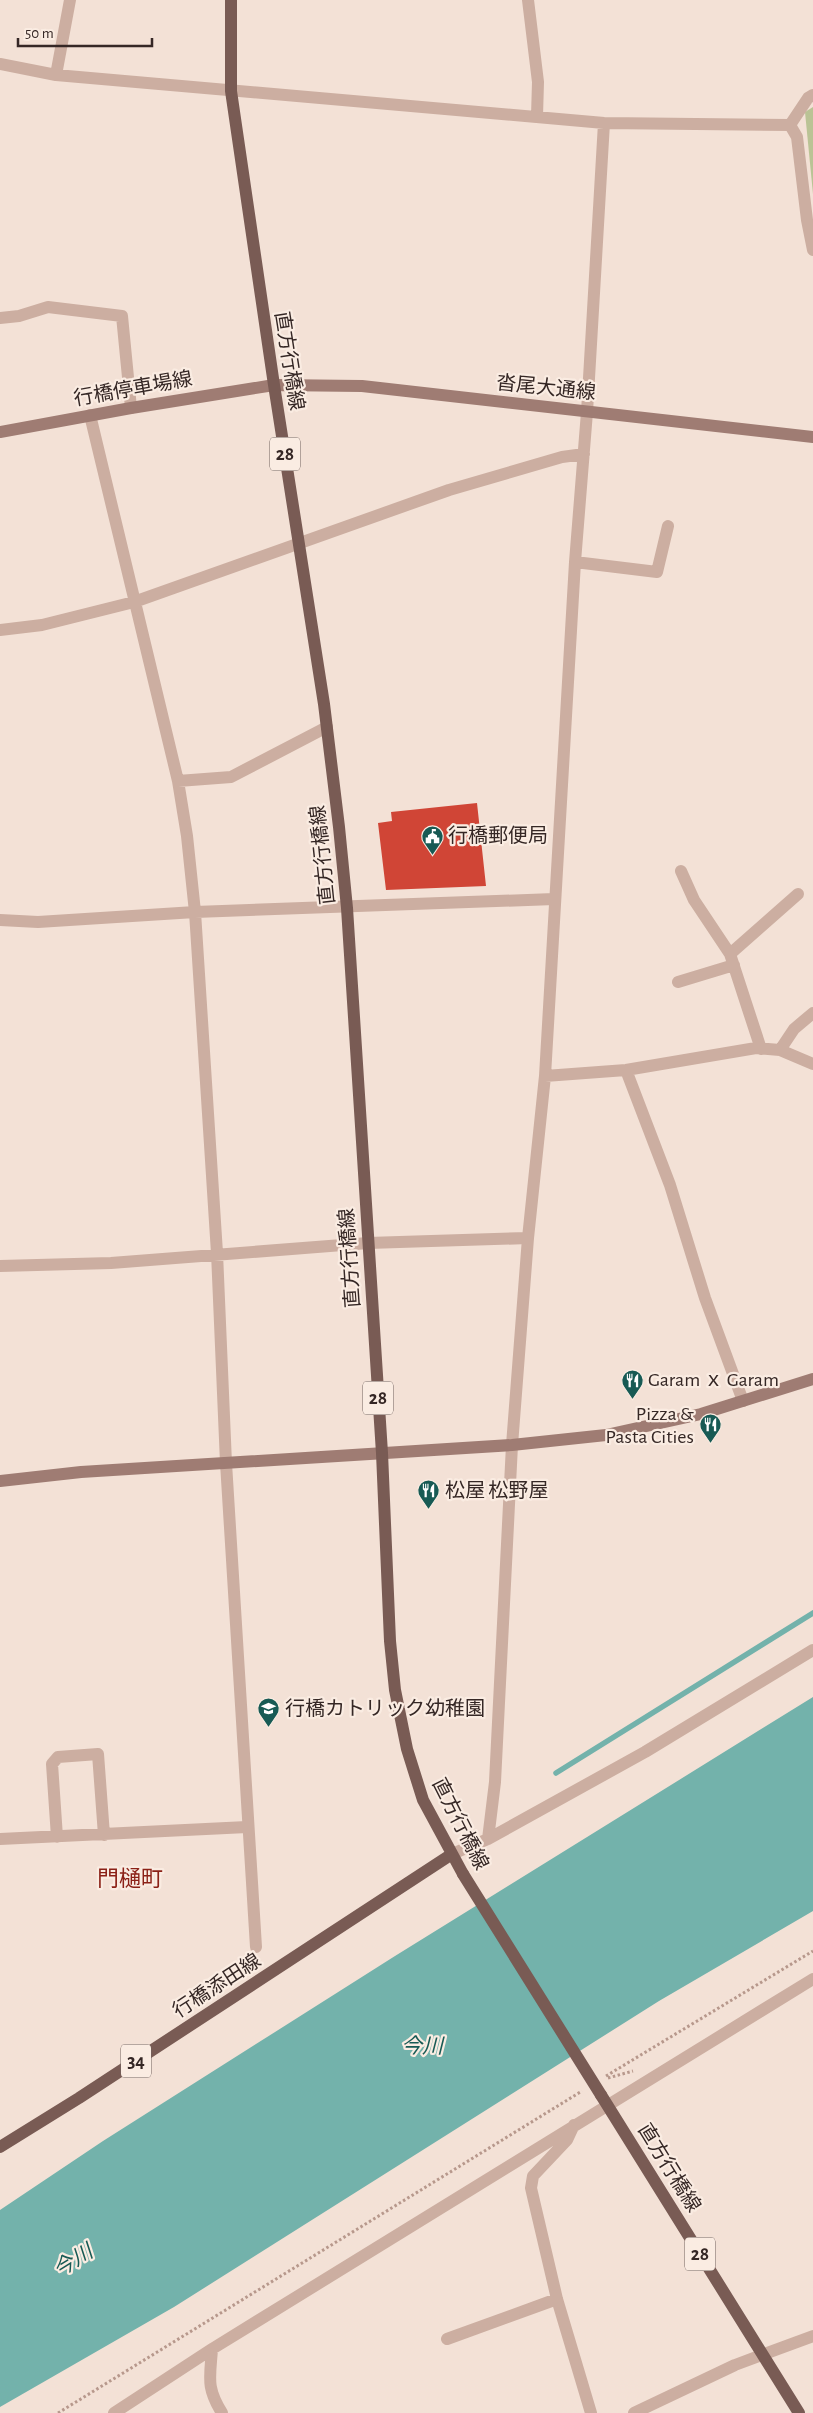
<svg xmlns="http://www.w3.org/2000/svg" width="813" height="2413" font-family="'Alegreya Sans','Noto Sans JP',sans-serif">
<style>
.green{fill:#bac395}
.water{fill:#73b2ab}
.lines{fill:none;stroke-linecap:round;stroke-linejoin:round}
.stream{stroke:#73b2ab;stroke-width:5.5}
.building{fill:#d04536}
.path{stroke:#b7988c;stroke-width:3;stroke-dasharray:2.5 2.5;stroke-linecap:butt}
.street{stroke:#ccaea1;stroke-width:12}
.secondary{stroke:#9f7c73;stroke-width:12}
.primary{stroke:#795b54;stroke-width:12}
.primary-bridge{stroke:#795b54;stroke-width:12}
.labels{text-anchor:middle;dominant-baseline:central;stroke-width:4.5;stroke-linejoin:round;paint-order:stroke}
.shield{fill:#faece2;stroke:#70625e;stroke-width:1}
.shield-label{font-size:19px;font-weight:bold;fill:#352725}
.street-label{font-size:20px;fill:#352725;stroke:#faece2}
.poi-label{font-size:20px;fill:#352725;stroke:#faece2;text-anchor:start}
.water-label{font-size:21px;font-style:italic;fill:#175a54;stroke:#faece2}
.quarter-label{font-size:22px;fill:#8b2117;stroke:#faece2}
</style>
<rect width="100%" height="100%" fill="#f3e1d6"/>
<path class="green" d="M 813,107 L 813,194 L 805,112 Z"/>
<path class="water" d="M 813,1697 L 813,1911 L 659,2001 L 174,2307 L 0,2407 L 0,2210 L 103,2141 L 395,1956 Z"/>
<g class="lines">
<path class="stream" d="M 556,1773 L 813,1613"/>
</g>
<path class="building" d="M 477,803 L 486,886 L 386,890 L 378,823 L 392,821 L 391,812 Z"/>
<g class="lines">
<path class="path" d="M 606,2076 L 813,1951
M 608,2078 L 633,2071
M 58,2413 L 582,2091"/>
<path class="street" d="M 528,0 L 538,82 L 537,116
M 0,64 L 56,75 L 604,123 L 790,125
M 56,75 L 70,0
M 790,125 L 797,137 L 807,220 L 813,250
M 790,125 L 808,98 L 813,95
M 0,318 L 19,316 L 48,307 L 122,316 L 131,408
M 90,415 L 178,781 L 187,836 L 195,912 L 217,1253 L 226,1463 L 256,1947
M 575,562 L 657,572 L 668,526
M 0,630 L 42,625 L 134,602 L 449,490 L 562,457 L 584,454
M 178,781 L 231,777 L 327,727
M 681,871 L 694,900 L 730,954
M 0,920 L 38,922 L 195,912 L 554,899
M 678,982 L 734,965
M 761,1049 L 730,954 L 798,894
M 780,1050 L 794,1029 L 813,1013
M 626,1070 L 670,1185 L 705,1298 L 743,1401
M 545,1076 L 626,1070 L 756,1048 L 780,1050 L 813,1064
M 0,1266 L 111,1263 L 368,1243 L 528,1238
M 57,1837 L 52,1764 L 58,1757 L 98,1754 L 104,1835
M 0,1839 L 247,1827
M 488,1839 L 495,1782 L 512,1445 L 528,1238 L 545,1076 L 575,562 L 587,412 L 604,123
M 452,1854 L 488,1839 L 645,1752 L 813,1650
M 574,2125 L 567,2140 L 533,2176 L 531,2188 L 557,2299 L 591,2413
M 447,2339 L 557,2299
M 212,2349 C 210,2378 206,2387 222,2413
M 114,2413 L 212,2349 L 813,1979
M 634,2413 L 735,2365 L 813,2336"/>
<path class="secondary" d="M 0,432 L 131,408 L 274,385 L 362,386 L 813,437
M 0,1481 L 81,1472 L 512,1445 L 606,1435 L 701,1414 L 813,1379"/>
<path class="primary" d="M 231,0 L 231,91 L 274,385 L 324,704 L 339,827 L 347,908 L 382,1453 L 390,1641 L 395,1690 L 407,1749 L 423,1800 L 463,1874
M 601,2095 L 799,2413
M 0,2147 L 79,2098 L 452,1854"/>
<path class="primary-bridge" d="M 463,1874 L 601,2095"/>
</g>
<defs>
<symbol id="civic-pin" viewBox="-11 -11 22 30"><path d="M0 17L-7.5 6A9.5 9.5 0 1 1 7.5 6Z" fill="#175a54" stroke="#faece2"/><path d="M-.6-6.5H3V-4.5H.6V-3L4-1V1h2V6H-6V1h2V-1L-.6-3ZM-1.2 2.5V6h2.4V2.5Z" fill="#fff"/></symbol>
<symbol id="restaurant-pin" viewBox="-11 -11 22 30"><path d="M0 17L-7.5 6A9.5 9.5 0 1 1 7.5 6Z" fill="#175a54" stroke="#faece2"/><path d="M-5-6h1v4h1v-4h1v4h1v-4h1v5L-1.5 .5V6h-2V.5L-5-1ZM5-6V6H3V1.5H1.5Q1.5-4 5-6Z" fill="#fff"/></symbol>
<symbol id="school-pin" viewBox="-11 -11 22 30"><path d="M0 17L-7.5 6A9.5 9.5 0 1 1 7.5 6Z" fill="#175a54" stroke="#faece2"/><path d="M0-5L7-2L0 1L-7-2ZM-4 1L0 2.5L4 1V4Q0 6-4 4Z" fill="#fff"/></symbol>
</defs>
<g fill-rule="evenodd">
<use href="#civic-pin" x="420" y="824" width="25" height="34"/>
<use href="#restaurant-pin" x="620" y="1368" width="25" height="34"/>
<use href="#restaurant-pin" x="698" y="1412" width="25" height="34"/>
<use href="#restaurant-pin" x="416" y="1478" width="25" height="34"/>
<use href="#school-pin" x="256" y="1696" width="25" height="34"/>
</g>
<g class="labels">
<g class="shield">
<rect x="270" y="437.5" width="30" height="33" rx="4"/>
<rect x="363" y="1381.5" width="30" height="33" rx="4"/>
<rect x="121" y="2044.5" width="30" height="33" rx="4"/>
<rect x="685" y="2237.5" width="30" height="33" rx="4"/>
</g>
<g class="shield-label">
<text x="285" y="454">28</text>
<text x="378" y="1398">28</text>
<text x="136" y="2061">34</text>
<text x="700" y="2254">28</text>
</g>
<g class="street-label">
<text transform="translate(289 361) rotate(81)">直方行橋線</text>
<text transform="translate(546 388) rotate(6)">沓尾大通線</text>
<text transform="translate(133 389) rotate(-10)">行橋停車場線</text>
<text transform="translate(323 855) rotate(-96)">直方行橋線</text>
<text transform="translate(350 1258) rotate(-94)">直方行橋線</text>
<text transform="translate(460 1824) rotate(63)">直方行橋線</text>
<text transform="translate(217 1986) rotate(-33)">行橋添田線</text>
<text transform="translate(669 2168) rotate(58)">直方行橋線</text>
</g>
<g class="poi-label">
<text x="448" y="836">行橋郵便局</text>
<text x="648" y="1380">Garam ｘ Garam</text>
<text x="694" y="1414" text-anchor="end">Pizza &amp;<tspan x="694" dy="23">Pasta Cities</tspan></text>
<text x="445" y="1491">松屋 松野屋</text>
<text x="285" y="1709">行橋カトリック幼稚園</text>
</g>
<g class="water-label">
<text x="422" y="2046">今川</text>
<text transform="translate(73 2261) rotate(-32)">今川</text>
</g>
<g class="quarter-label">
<text x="130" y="1879">門樋町</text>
</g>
</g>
<path d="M18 38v8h134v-8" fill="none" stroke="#352725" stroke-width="2.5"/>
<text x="25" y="38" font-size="15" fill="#352725" stroke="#faece2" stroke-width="4" paint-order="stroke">50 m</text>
</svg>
